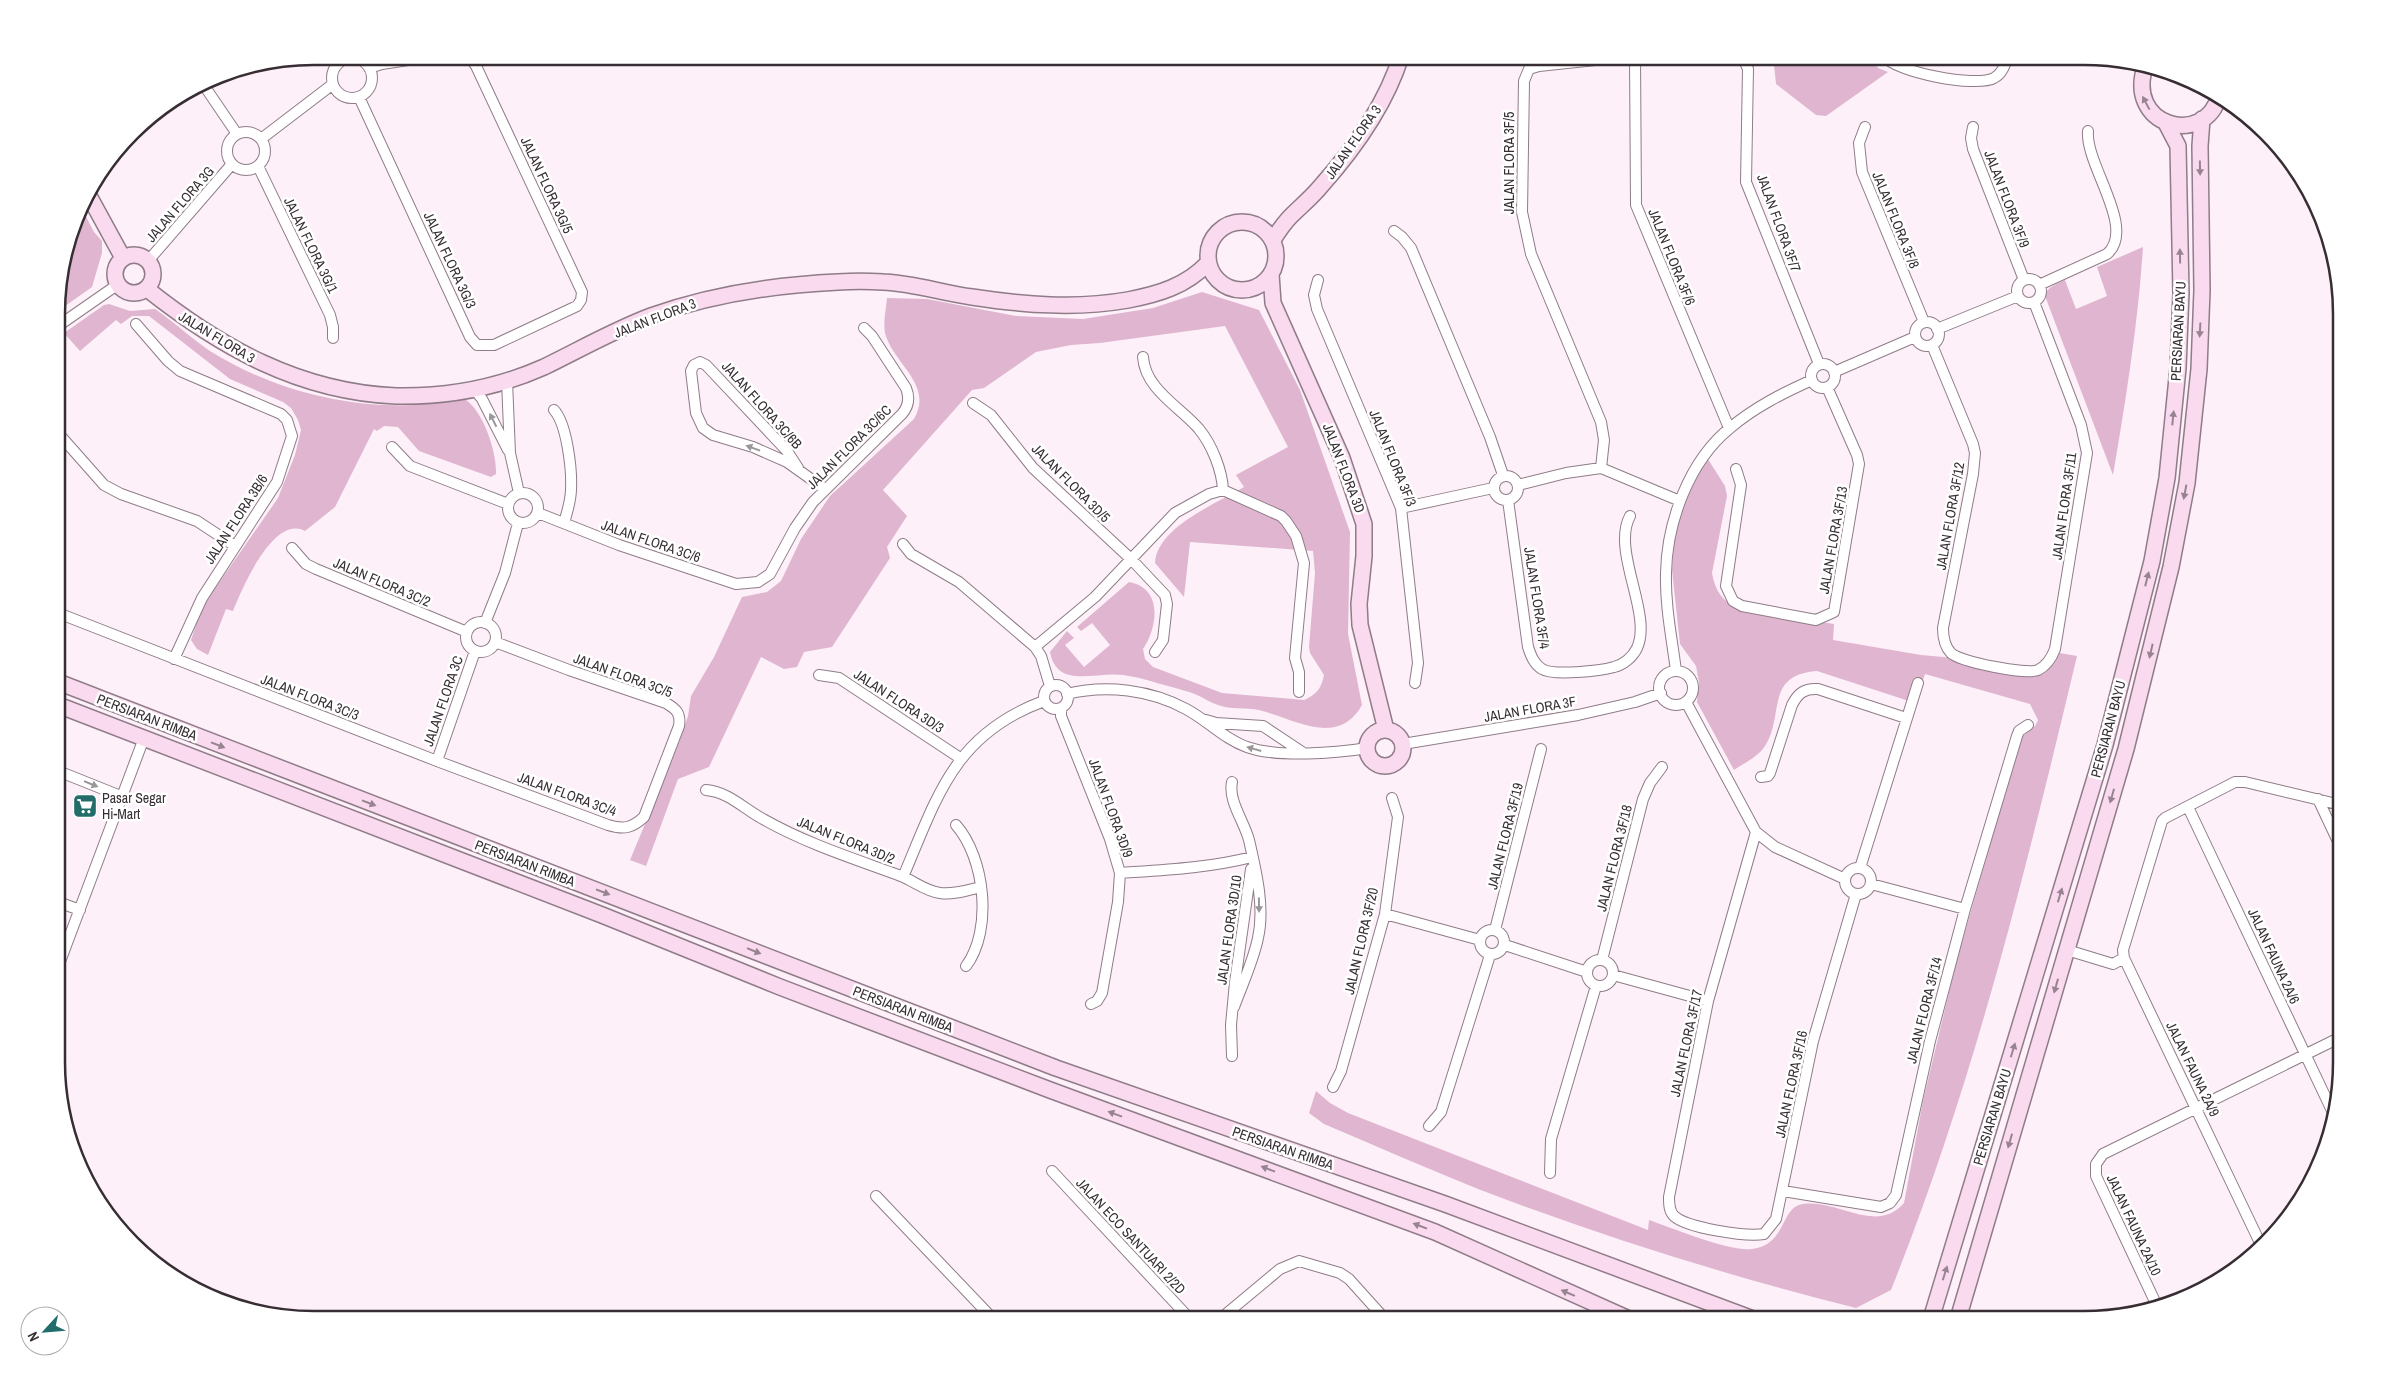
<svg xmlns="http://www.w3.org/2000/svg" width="2398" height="1376" font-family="'Archivo Narrow',sans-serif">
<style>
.green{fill:#e0b5d0}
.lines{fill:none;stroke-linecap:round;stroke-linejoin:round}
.street-casing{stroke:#8f7c88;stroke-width:12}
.secondary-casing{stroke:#8f7c88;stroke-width:18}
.street{stroke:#fff;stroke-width:10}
.secondary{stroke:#f9daef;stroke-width:15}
.oneway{fill:#988491}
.oneway2{fill:#9a9699}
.labels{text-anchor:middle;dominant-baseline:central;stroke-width:5;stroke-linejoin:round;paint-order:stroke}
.street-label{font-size:14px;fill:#362e33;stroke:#fff}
.poi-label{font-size:14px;fill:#362e33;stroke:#fff;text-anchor:start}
.rim{fill:none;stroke:#362e33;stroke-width:2.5}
</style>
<rect width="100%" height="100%" fill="#fdf0f8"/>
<path class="green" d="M 1773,56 L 1871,56 L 1878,68 L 1888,72 L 1826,116 L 1816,115 L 1776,84 Z
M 81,207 L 94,232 L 102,241 L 102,253 L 92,287 L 58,311 L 58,281 Z
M 2143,247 C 2138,324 2126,399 2113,475 L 2045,296 C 2047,287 2056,284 2065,280 L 2076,309 L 2107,296 L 2097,267 Z
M 1202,292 L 1259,310 L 1300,390 L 1350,532 L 1348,634 L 1362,705 C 1338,748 1294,719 1259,710 C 1246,707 1230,710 1218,705 C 1211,703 1204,698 1197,695 C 1188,691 1178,689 1168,686 C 1153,682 1139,677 1123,675 C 1096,671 1057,690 1050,652 L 1067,631 L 1074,638 L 1065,645 L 1084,667 L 1110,645 L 1092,623 L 1081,631 L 1077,627 L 1129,582 C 1163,588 1158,627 1143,649 L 1145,659 L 1153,667 L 1222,693 L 1304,700 C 1317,694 1321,689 1324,675 L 1310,653 L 1309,647 L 1315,573 L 1313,551 L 1190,542 L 1184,597 L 1155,563 C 1157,527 1216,504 1244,487 L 1236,475 L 1288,447 L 1225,326 L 1100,343 L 1071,345 L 1036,352 L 984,388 L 972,390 L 883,490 L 907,516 L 887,547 L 890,558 L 832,647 L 804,652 L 797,667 L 784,669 L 761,657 L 709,767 L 678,779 L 646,866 L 630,860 L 680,740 L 688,716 L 691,696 L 714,657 L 742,597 L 767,592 L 781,581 L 801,539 L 830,496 L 914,419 C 934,384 893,364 885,333 C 883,322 886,309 887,298 L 927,299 L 1016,316 L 1083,319 L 1153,308 Z
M 109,304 L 130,311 L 155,309 C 174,322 191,338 210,351 C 267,387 342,408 410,405 C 428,404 445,398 463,398 C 483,409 497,452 496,474 L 491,477 L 419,451 L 398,427 L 384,426 L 377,431 L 374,429 L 335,507 L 305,531 C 274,514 242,588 233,611 L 226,609 L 208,655 L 197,649 L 191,640 L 202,607 L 278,498 L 295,455 L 301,430 L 298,420 L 291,408 L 283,402 L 230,379 L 149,316 L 132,316 L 121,324 L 116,320 L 80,351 L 64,333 L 104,305 Z
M 1706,456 L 1725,486 L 1727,496 L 1712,573 C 1715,591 1723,602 1739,609 L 1834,624 L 1833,640 L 1921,655 L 1966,659 L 2029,671 L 2041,665 L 2054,652 L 2077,656 C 2026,870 1973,1085 1891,1290 L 1856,1308 C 1728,1276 1601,1236 1478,1189 C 1426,1168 1376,1146 1324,1124 L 1309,1113 L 1316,1091 L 1330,1103 L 1348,1113 L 1648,1230 L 1649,1220 C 1672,1228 1730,1252 1752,1249 C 1787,1245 1780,1207 1803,1204 C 1838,1199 1876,1235 1904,1203 L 1923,1101 L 1956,963 L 2021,738 L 2035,726 L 2038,720 L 2030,704 L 1925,674 L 1915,703 L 1817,671 C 1764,675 1785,715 1765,746 C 1758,757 1744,763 1734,770 L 1697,702 L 1699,682 L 1696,666 L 1680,644 L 1672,570 L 1675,527 L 1688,493 Z"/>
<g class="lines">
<defs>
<path id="street" d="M 1635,56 L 1636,205 L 1729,428
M 1742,56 L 1748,69 L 1746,182 L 1819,364
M 1884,56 C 1895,72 1976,88 1994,78 C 2002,74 2005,65 2008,56
M332 78a20 20 0 1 1 40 0a20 20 0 1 1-40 0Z
M 369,68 L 382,64 L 434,56
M 203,84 L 237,134
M 359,97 L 470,337 L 477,345 L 494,345 L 577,306 L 581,300 L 582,292 L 476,66 L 469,56
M 1865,127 L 1859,143 L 1862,172 L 1924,322
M 1973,127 L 1971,138 L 1973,149 L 2024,280
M227 151a19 19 0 1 1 38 0a19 19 0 1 1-38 0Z
M 261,139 L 333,84
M 258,166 L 330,315 L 333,327 L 333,338
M 1394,231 L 1402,237 L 1411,248 L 1490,437 L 1503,475
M 148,261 L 232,164
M2017 291a12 12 0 1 1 24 0a12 12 0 1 1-24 0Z
M 1318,280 L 1314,295 L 1317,309 L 1401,508 L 1418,663 L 1415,683
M 2039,285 L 2107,254 C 2137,228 2085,165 2088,131
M1915 334a12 12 0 1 1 24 0a12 12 0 1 1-24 0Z
M 136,324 L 168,361 L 180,371 L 281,414 L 287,420 L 292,436 L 277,482 L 202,598 L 174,659
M 58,326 L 117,285
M 1937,329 L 2018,296
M 1932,345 L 1973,444 L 1975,453 L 1973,474 L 1943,628 C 1943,637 1945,647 1951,653 C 1960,662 2027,675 2038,670 C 2046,666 2052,657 2055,649 L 2087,453 L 2081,425 L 2034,302
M 1143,357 C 1145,389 1180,407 1199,429 C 1212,445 1222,470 1223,490
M1811 376a12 12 0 1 1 24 0a12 12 0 1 1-24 0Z
M 1834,372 L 1915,337
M 507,381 L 510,453 L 519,493
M 474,389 L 482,399 L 508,450
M 973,403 L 991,415 L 1033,468 L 1132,560 L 1165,595 L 1167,604 L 1163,640 L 1155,652
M 554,410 C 567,424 572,470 571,489 C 571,501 567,512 564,523
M 58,433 L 104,485 L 121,494 L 197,521 L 235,546
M 392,447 L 410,466 L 508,504
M 798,468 L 787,451 L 706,365 L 700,362 L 694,365 L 691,371 L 696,413 L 703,428 L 713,435 L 753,447 L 787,462 L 825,489
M 1601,468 L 1604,440 L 1601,422 L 1531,254 L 1522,212 L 1524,81 L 1529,69 L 1539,66 L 1633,56
M 1736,469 L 1741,485 L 1726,586 L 1733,601 L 1742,606 L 1816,620 L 1834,612 L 1859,464 L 1857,455 L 1827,387
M1494 488a12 12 0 1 1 24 0a12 12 0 1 1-24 0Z
M 1518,485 L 1566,473 L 1601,468 L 1680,501
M508 508a15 15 0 1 1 30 0a15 15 0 1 1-30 0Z
M 1508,500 L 1528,647 C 1531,656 1534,664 1542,669 C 1553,676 1600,671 1614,667 C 1623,665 1633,657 1637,648 C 1653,614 1611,551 1630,516
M 1401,508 L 1493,488
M 538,513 L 619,545 L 736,584 L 758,582 L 770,574 L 795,528 L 813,502 L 902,414 C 909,406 910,398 906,388 L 872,336 L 864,328
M 903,544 L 911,554 L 959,582 L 1035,647
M 292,548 L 306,564 L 316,569 L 467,632
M 58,613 L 437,761 L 608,825 C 624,830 632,828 644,817 L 679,726 C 681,713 676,709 666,703 L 569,670 L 495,642
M466 637a15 15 0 1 1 30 0a15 15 0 1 1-30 0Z
M 485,623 L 505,573 L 518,523
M 1676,671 C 1672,639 1665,606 1666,573 C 1667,522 1689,461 1730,428 C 1755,407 1783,393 1812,380
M1659 688a17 17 0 1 1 34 0a17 17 0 1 1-34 0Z
M 819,675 L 839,678 L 960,758
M1044 697a12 12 0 1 1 24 0a12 12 0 1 1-24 0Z
M 1050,686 L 1041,656 L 1035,647 L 1095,597 L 1175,513 L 1209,494 L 1223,490 L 1281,516 L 1286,521 L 1296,536 L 1304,563 L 1295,658 L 1299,672 L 1299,692
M 1067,694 C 1106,684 1151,690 1186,709 C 1207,720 1224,739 1247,747 C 1277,758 1336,753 1368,748
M 1686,702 L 1756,832 L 1775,847 L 1845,879
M 1061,708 L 1061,716 L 1110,839 L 1120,873 L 1118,902 L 1102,993 L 1097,1001 L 1091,1004
M 1206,720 L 1216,723 L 1263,726 L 1302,752
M 1403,744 L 1578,715 L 1635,702 L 1661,693
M 437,761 L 475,651
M 58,771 L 123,797
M 1761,777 L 1768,776 L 1770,773 L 1792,705 C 1798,693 1805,688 1818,689 L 1906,718
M 1232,782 C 1228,801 1244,821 1249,840 C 1256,871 1265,907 1258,938 C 1253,962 1242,985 1234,1007
M 706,790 C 729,792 744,809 763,819 C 807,844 855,859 901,876 C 914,881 925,891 940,893 C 953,895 968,890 981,887
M 2318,799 L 2341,848
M 2188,807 L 2335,1117
M 956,825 C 985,858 993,930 966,966
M 1756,832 L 1708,1001 L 1669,1197 C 1669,1204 1669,1211 1674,1216 C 1687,1228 1746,1237 1764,1234 L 1776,1219 L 1813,1041 L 1856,894
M 1860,868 L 1918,683
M1845 881a13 13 0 1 1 26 0a13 13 0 1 1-26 0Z
M 1120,873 C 1164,870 1209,868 1252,857
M 903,877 C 937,797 954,734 1044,701
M 1871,884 L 1965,909
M 58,902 L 80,910
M 1385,914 L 1480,940
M1480 942a12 12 0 1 1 24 0a12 12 0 1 1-24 0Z
M 1495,930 L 1541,749
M 1505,945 L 1587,972
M 2067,950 L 2113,964 L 2124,958
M 1602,960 L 1643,799 L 1650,783 L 1662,767
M1587 973a13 13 0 1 1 26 0a13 13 0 1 1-26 0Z
M 58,967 L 144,738
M 1613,975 L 1708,1001
M 1232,1056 L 1231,1025 L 1235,982 L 1251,869
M 1333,1087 L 1341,1071 L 1385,914 L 1398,817 L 1392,798
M 1429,1126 L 1441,1112 L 1490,955
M 1052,1171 L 1190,1319
M 1550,1173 L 1551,1139 L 1596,986
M 1783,1191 L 1881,1207 L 1890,1203 L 1896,1195 L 1930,1041 L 1965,909 L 2017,736 L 2019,731 L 2028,725
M 876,1196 L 994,1320
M 2262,1247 L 2124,958 L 2123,950 L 2162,821 L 2165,818 L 2235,782 L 2245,782 L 2341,805
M 2158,1308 L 2096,1176 L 2096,1164 L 2103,1154 L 2341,1037
M 1220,1319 L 1280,1269 L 1299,1261 L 1340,1273 L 1349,1279 L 1385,1319"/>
<path id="secondary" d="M 2146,64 C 2123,127 2205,148 2219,96
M 88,194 L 123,258
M1208 256a34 34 0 1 1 68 0a34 34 0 1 1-68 0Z
M 1273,240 C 1278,232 1284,223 1291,216 C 1301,206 1312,197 1321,186 C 1354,149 1386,104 1401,56
M115 274a19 19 0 1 1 38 0a19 19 0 1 1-38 0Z
M 1271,274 L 1273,303 L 1342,458 L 1364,524 L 1364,556 L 1359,604 L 1360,625 L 1386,730
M 147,289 C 220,347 299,392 396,396 C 446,397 497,388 544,367 C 579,350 614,330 651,316 C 712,294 773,285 838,282 C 853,281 868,281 883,282 C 913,283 942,293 972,297 C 1024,305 1076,309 1128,300 C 1159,294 1186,286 1208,263
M 58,682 L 1056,1068 L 1445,1204 L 1753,1319
M 58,705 L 602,915 L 780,987 L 1050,1090 L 1435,1232 L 1629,1319
M1367 748a18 18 0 1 1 36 0a18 18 0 1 1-36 0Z
M 1931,1319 L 2105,745 L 2152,561 L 2167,478 L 2178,368 L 2181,293 L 2178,146 L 2166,123
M 1958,1319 L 2126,749 L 2171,567 L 2187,483 L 2199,369 L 2202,290 L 2200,146 L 2202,119"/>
</defs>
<use href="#street" class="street-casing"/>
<use href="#secondary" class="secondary-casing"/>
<use href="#street" class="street"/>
<use href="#secondary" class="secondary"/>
</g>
<defs><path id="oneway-solid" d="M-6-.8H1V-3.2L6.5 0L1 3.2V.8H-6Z" transform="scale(1.25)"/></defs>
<g class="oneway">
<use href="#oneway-solid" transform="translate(2146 103) rotate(-118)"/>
<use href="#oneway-solid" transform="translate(2200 168) rotate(89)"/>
<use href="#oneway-solid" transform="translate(2180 256) rotate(-91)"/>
<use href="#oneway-solid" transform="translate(2200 330) rotate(93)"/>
<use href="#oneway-solid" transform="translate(2173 418) rotate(-84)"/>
<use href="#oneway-solid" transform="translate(2185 492) rotate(101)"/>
<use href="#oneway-solid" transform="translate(2147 579) rotate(-76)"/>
<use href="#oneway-solid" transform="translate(2151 651) rotate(103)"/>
<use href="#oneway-solid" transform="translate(218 745) rotate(21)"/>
<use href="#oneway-solid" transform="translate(2112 796) rotate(106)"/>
<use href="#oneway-solid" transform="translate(369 803) rotate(21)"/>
<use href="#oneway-solid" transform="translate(603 892) rotate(21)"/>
<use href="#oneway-solid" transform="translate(2060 895) rotate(-73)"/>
<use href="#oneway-solid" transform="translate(754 951) rotate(22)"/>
<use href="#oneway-solid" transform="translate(2056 986) rotate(106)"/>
<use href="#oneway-solid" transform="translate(2013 1050) rotate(-73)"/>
<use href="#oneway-solid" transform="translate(1115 1114) rotate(-160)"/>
<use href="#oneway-solid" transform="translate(2010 1141) rotate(106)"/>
<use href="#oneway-solid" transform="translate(1268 1169) rotate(-159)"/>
<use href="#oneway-solid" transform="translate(1420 1226) rotate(-159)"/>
<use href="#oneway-solid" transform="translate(1945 1273) rotate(-73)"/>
<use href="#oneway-solid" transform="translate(1568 1293) rotate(-157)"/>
</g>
<g class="oneway2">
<use href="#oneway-solid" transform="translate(493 420) rotate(-117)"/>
<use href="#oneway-solid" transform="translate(753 448) rotate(-160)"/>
<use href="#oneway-solid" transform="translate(1254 749) rotate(-164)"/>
<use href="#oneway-solid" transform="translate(91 784) rotate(22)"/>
<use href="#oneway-solid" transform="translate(1259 905) rotate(89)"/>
</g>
<defs>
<symbol id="supermarket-square" viewBox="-11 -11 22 22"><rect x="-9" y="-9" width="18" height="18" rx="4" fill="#226d69" stroke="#fff"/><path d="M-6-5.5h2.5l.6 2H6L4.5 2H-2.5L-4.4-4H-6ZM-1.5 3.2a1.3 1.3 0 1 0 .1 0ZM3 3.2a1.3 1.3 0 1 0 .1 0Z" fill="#fff"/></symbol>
</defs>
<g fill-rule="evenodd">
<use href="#supermarket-square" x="71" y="792" width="28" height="28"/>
</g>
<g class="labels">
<g class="street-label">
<text transform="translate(1353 142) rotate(-55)">JALAN FLORA 3</text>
<text transform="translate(1509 163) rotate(-90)">JALAN FLORA 3F/5</text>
<text transform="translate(547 185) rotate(65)">JALAN FLORA 3G/5</text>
<text transform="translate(2007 199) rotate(69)">JALAN FLORA 3F/9</text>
<text transform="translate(180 204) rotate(-49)">JALAN FLORA 3G</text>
<text transform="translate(1896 220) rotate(68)">JALAN FLORA 3F/8</text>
<text transform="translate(1779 223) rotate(70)">JALAN FLORA 3F/7</text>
<text transform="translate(311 245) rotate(64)">JALAN FLORA 3G/1</text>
<text transform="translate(1672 257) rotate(68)">JALAN FLORA 3F/6</text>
<text transform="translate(450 260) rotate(65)">JALAN FLORA 3G/3</text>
<text transform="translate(655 318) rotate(-21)">JALAN FLORA 3</text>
<text transform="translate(2178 331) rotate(-87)">PERSIARAN BAYU</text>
<text transform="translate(217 337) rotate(31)">JALAN FLORA 3</text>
<text transform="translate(762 405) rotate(48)">JALAN FLORA 3C/6B</text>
<text transform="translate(849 447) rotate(-45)">JALAN FLORA 3C/6C</text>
<text transform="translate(1393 458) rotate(68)">JALAN FLORA 3F/3</text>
<text transform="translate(1344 468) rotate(69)">JALAN FLORA 3D</text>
<text transform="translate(1071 483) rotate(45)">JALAN FLORA 3D/5</text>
<text transform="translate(2064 506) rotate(-82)">JALAN FLORA 3F/11</text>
<text transform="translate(1950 516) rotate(-80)">JALAN FLORA 3F/12</text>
<text transform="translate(236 519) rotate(-57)">JALAN FLORA 3B/6</text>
<text transform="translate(1833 540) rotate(-80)">JALAN FLORA 3F/13</text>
<text transform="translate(651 541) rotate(19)">JALAN FLORA 3C/6</text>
<text transform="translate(382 582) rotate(23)">JALAN FLORA 3C/2</text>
<text transform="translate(1537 598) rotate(81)">JALAN FLORA 3F/4</text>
<text transform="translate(623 675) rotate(20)">JALAN FLORA 3C/5</text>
<text transform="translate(310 697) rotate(21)">JALAN FLORA 3C/3</text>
<text transform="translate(443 701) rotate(-71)">JALAN FLORA 3C</text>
<text transform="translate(899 701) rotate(33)">JALAN FLORA 3D/3</text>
<text transform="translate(1530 709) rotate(-10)">JALAN FLORA 3F</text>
<text transform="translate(147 717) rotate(21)">PERSIARAN RIMBA</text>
<text transform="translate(2108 729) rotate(-75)">PERSIARAN BAYU</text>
<text transform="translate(567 794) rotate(20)">JALAN FLORA 3C/4</text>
<text transform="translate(1111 808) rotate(70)">JALAN FLORA 3D/9</text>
<text transform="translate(1505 836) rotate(-76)">JALAN FLORA 3F/19</text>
<text transform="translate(846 840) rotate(22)">JALAN FLORA 3D/2</text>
<text transform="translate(1614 858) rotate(-76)">JALAN FLORA 3F/18</text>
<text transform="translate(525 863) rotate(21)">PERSIARAN RIMBA</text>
<text transform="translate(1229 930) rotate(-82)">JALAN FLORA 3D/10</text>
<text transform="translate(1361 941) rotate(-77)">JALAN FLORA 3F/20</text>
<text transform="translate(2274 956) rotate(65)">JALAN FAUNA 2A/6</text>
<text transform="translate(903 1009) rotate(21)">PERSIARAN RIMBA</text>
<text transform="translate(1924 1010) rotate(-76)">JALAN FLORA 3F/14</text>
<text transform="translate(1686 1043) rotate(-78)">JALAN FLORA 3F/17</text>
<text transform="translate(2193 1069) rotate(64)">JALAN FAUNA 2A/9</text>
<text transform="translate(1791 1084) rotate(-78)">JALAN FLORA 3F/16</text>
<text transform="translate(1992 1117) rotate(-73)">PERSIARAN BAYU</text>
<text transform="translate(1283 1148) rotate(19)">PERSIARAN RIMBA</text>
<text transform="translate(2134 1225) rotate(65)">JALAN FAUNA 2A/10</text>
<text transform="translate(1131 1236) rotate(47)">JALAN ECO SANTUARI 2/2D</text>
</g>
<g class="poi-label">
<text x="102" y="798">Pasar Segar<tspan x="102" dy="16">Hi-Mart</tspan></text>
</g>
</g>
<path d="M0 0H2398V1376H0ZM314 65H2084A249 249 0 0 1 2333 314V1062A249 249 0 0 1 2084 1311H314A249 249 0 0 1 65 1062V314A249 249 0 0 1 314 65Z" fill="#fff" fill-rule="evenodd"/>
<path class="rim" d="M314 65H2084A249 249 0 0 1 2333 314V1062A249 249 0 0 1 2084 1311H314A249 249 0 0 1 65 1062V314A249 249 0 0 1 314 65Z"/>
<g transform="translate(45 1331) rotate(244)"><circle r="24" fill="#ffffff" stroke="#afabad"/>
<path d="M0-4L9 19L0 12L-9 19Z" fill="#226d69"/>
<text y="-8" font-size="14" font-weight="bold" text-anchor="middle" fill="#362e33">N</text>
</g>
</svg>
